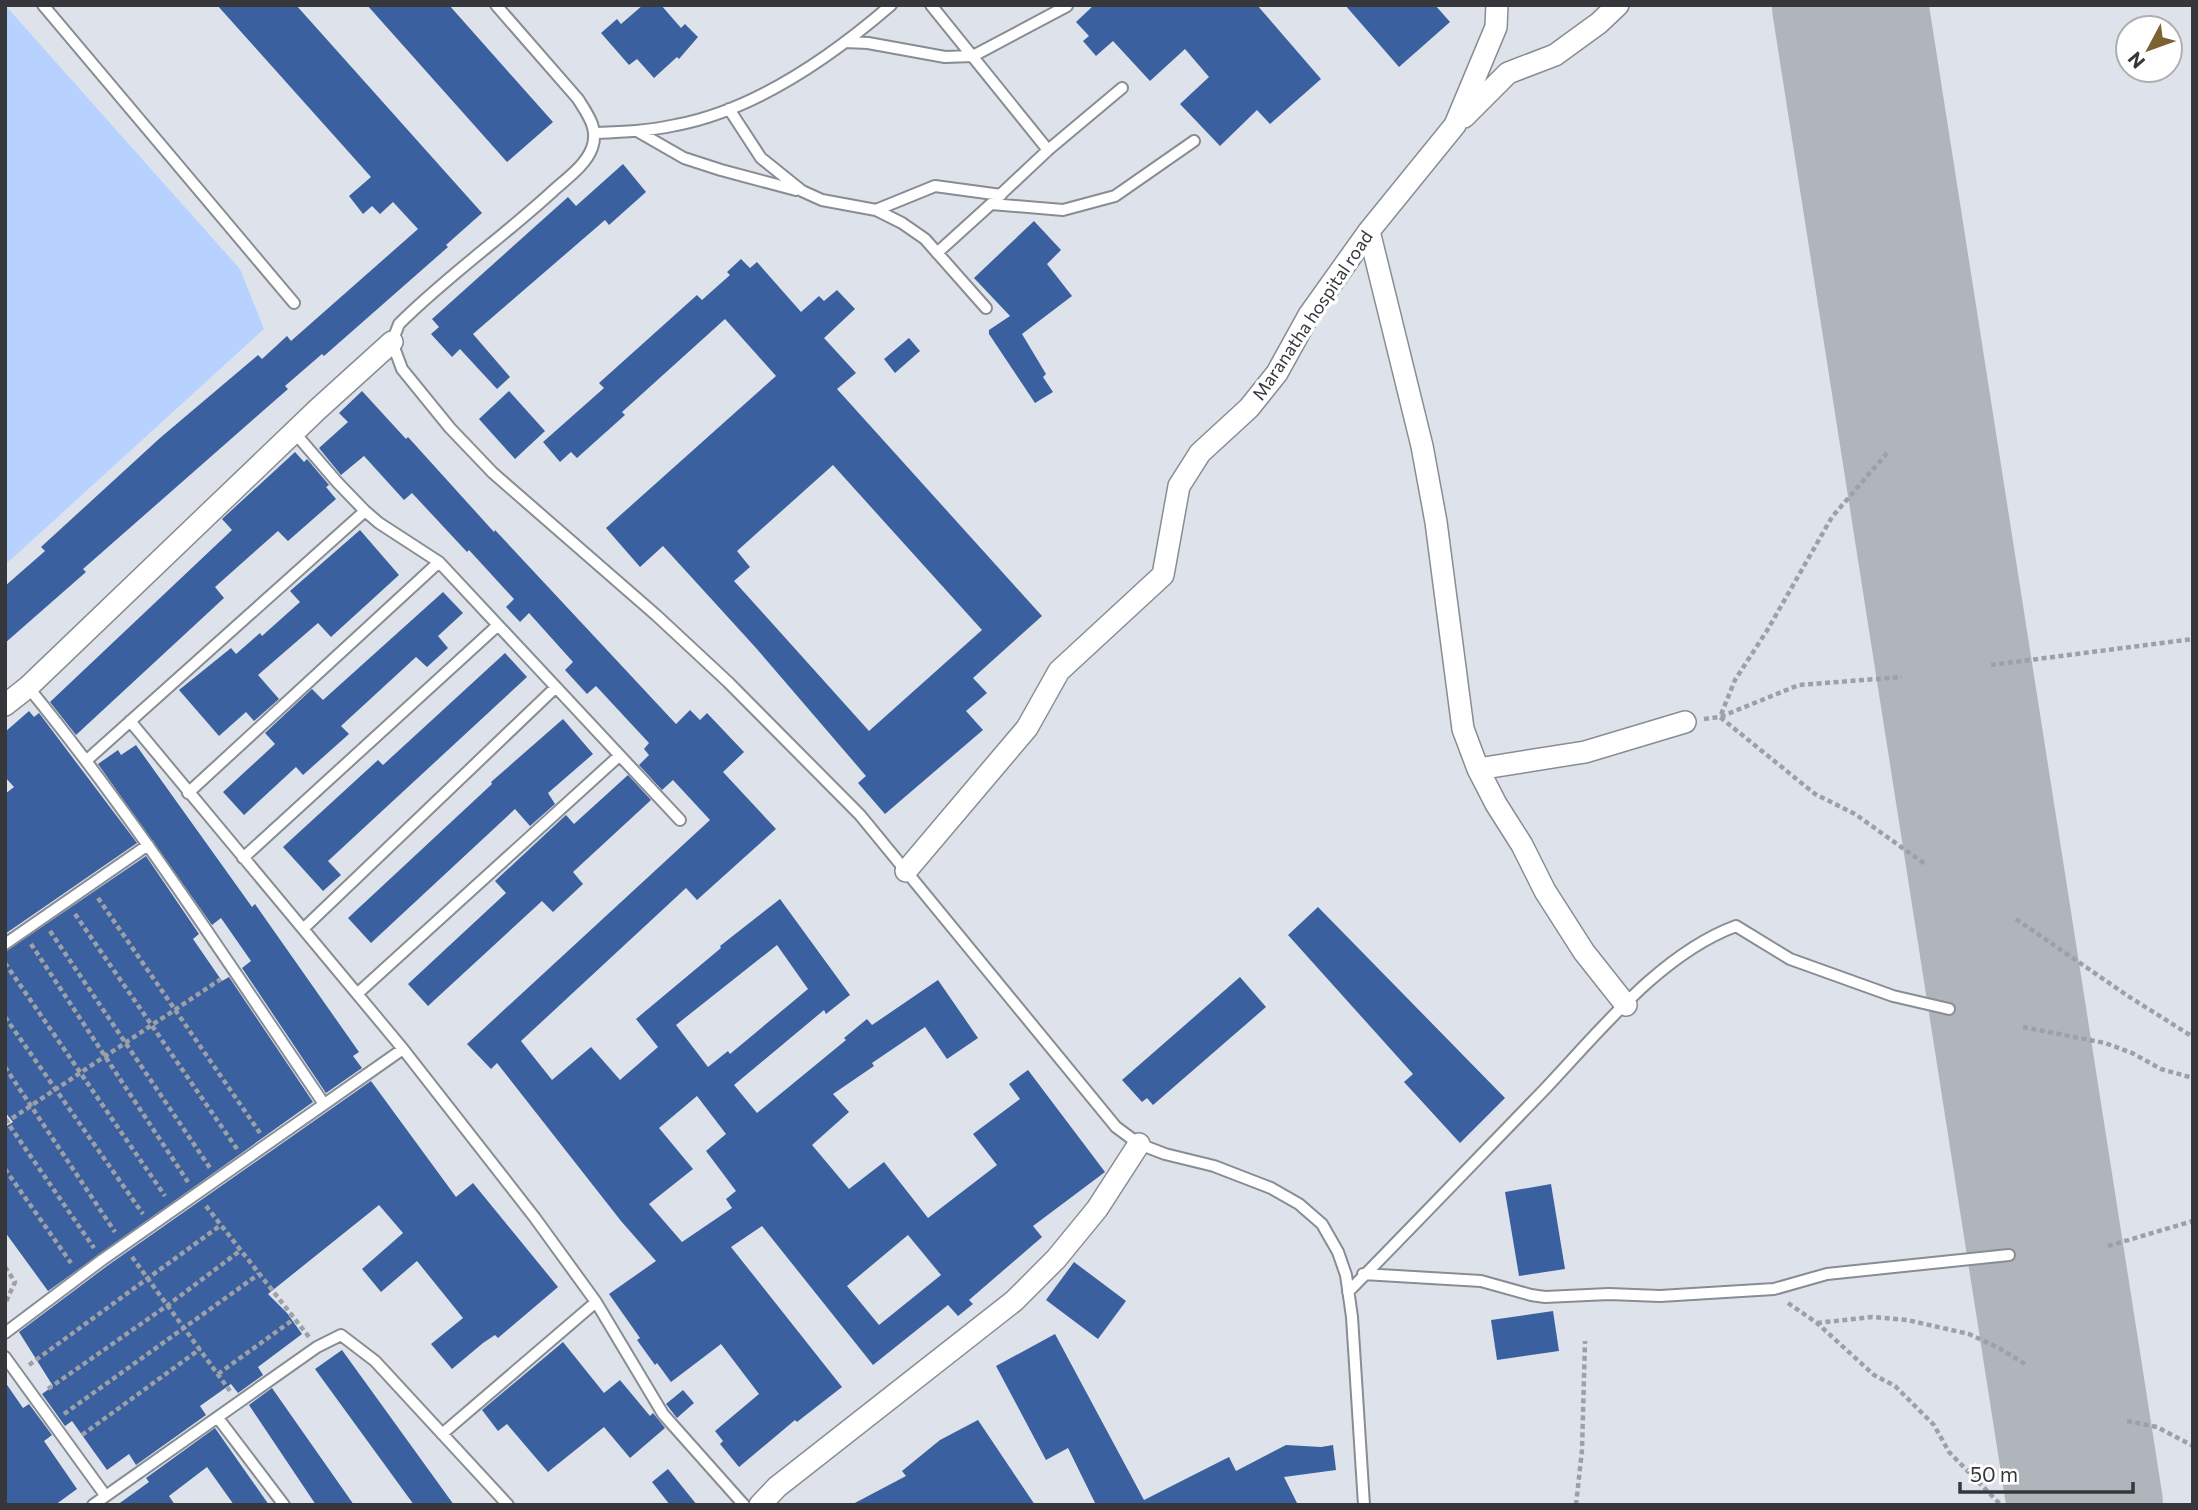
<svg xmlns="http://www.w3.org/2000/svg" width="2198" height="1510" font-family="Commissioner,sans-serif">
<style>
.green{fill:#b7d2ff}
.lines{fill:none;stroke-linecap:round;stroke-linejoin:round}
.runway{stroke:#b0b4bb;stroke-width:156}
.building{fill:#3a609f;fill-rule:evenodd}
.lane-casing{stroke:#888d94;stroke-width:14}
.street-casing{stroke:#888d94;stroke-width:24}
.path{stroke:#9da1a7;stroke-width:4.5;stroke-dasharray:5 3.5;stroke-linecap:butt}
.lane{stroke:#fff;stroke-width:10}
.street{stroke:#fff;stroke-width:21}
.labels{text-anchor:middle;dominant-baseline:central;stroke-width:7;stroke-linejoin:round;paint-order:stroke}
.street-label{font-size:18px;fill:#36373b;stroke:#fff}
</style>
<rect width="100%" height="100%" fill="#dee3eb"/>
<path class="green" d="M 5,5 L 240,269 L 264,329 L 5,565 Z"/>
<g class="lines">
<path class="runway" d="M 1850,5 L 2085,1505"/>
</g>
<path class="building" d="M 217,5 L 296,5 L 482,213 L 446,245 L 448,247 L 324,356 L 322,354 L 285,386 L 288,389 L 83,569 L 86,572 L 5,643 L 5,586 L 45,551 L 41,547 L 160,438 L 258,355 L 262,359 L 287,336 L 291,341 L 418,229 L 393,202 L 380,214 L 372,206 L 363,214 L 349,196 L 371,177 Z
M 367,5 L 449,5 L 553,122 L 507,162 Z
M 643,5 L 661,5 L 681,28 L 685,24 L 698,37 L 679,59 L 677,57 L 654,78 L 637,59 L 629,65 L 601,33 L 617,19 L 621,24 Z
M 1094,5 L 1257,5 L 1321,79 L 1270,124 L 1257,110 L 1220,146 L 1180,104 L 1209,77 L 1185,49 L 1150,81 L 1113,41 L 1096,56 L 1083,41 L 1089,36 L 1076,22 Z
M 1345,5 L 1435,5 L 1450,22 L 1399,67 Z
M 623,164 L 646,192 L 609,225 L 605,220 L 473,334 L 510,377 L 497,389 L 460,349 L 452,357 L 431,334 L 439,327 L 432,319 L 568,197 L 576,206 Z
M 1034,221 L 1061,250 L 1047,264 L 1072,296 L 1022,334 L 1046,374 L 1043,377 L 1053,392 L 1035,403 L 989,334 L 989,330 L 1010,316 L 974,278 Z
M 741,259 L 750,268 L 757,262 L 801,312 L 819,296 L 824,301 L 837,290 L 855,309 L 824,338 L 856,373 L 837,389 L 1042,616 L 973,678 L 987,693 L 966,711 L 983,730 L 885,814 L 858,783 L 866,776 L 756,648 L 663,546 L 640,567 L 606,528 L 776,376 L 725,319 L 622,412 L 625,415 L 577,458 L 571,452 L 560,462 L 543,442 L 604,388 L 599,383 L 697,295 L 702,300 L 730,275 L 727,272 ZM 833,465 L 982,630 L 869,731 L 734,581 L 750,567 L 737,551 Z
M 909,338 L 920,351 L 895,373 L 884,359 Z
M 362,391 L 406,439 L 408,437 L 494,532 L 495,530 L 676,724 L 690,710 L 700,720 L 707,713 L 744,752 L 723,772 L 776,829 L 697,900 L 686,888 L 521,1041 L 552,1080 L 591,1047 L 620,1080 L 658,1047 L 636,1019 L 721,948 L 720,946 L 780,899 L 850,995 L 826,1014 L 824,1010 L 734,1085 L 757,1113 L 846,1040 L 844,1038 L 867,1019 L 872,1025 L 938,980 L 978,1038 L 947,1059 L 925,1027 L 872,1063 L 874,1066 L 833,1094 L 849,1112 L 812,1145 L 849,1189 L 884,1162 L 928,1218 L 997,1165 L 973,1134 L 1020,1099 L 1009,1084 L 1028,1070 L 1105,1172 L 1033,1226 L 1042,1237 L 969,1300 L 973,1304 L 958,1316 L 948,1305 L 873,1365 L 762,1226 L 731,1247 L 842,1387 L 797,1422 L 795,1420 L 739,1467 L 720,1444 L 723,1441 L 715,1431 L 759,1394 L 721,1344 L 671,1382 L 657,1363 L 655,1365 L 637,1340 L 640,1338 L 609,1294 L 656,1261 L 621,1221 L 497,1063 L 491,1069 L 467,1044 L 710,820 L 673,780 L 662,790 L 639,765 L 649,755 L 644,749 L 649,743 L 596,686 L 587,694 L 565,670 L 573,662 L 529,613 L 520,622 L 506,607 L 514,599 L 469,550 L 467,552 L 412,493 L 404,500 L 364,456 L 341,475 L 319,448 L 348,422 L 339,413 ZM 777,945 L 808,989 L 730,1054 L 728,1051 L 708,1067 L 676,1025 ZM 697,1096 L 726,1134 L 706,1151 L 736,1191 L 726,1199 L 732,1208 L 682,1242 L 649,1204 L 693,1169 L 659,1128 ZM 908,1235 L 941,1275 L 879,1325 L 847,1286 Z
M 509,391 L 545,431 L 515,459 L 479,419 Z
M 295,452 L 304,462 L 307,459 L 329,485 L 326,487 L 336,499 L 288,541 L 278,531 L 215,587 L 224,598 L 76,735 L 50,702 L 232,530 L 222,519 Z
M 360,530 L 399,575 L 331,637 L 318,623 L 258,675 L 279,699 L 254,721 L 246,712 L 219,736 L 179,690 L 231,648 L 236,654 L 260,633 L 262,636 L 300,602 L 290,591 Z
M 443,592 L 463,613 L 438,636 L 448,648 L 427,667 L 416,657 L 341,726 L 349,734 L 303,775 L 296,767 L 244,815 L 223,792 L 275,744 L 265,733 L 312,689 L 323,700 Z
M 505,653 L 527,677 L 328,861 L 341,875 L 323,891 L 283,847 L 378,760 L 383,765 Z
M 29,711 L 34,717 L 39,713 L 137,843 L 5,934 L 5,794 L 14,787 L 5,777 L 5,732 Z
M 563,719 L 593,754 L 548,793 L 555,804 L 530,826 L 515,809 L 371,943 L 348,918 L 492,784 L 491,782 Z
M 136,745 L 252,907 L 255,904 L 359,1052 L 353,1056 L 362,1068 L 326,1093 L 242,968 L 251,961 L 221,918 L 212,925 L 98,764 L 118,750 L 121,755 Z
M 628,775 L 651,800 L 573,872 L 583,884 L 553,912 L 542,901 L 428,1006 L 408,984 L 506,893 L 495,881 L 566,815 L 574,824 Z
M 146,856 L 199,934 L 193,939 L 222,981 L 229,977 L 313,1102 L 48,1291 L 5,1232 L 5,1127 L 13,1122 L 5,1112 L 5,952 Z
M 1318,907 L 1505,1098 L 1460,1143 L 1404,1082 L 1413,1074 L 1288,935 Z
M 1240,977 L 1266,1007 L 1153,1105 L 1147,1098 L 1142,1102 L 1122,1080 Z
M 371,1081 L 456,1197 L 473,1183 L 558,1287 L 498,1338 L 495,1335 L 483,1343 L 452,1369 L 431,1344 L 463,1318 L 417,1261 L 381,1292 L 362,1269 L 403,1233 L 379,1205 L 268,1294 L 287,1313 L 302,1334 L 258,1367 L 263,1375 L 238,1393 L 231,1384 L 200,1406 L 206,1415 L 136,1465 L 129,1454 L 107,1470 L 72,1421 L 65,1426 L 42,1394 L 53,1386 L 19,1332 L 107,1266 Z
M 1551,1184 L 1565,1269 L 1519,1276 L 1505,1192 Z
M 1074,1262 L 1126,1301 L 1098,1339 L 1046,1300 Z
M 1553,1311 L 1559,1351 L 1497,1360 L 1491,1320 Z
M 1055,1334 L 1144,1500 L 1229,1457 L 1236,1471 L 1286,1445 L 1321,1447 L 1333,1445 L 1336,1470 L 1284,1477 L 1298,1505 L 1096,1505 L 1068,1448 L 1046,1460 L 996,1366 Z
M 563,1342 L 604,1393 L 620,1380 L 650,1416 L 653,1413 L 665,1428 L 630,1458 L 604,1427 L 548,1472 L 507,1424 L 498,1431 L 482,1410 Z
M 342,1350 L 454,1505 L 414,1505 L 315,1369 Z
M 5,1382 L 23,1408 L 29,1404 L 52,1435 L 44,1441 L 77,1489 L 55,1505 L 5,1505 Z
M 272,1388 L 354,1505 L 316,1505 L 249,1405 Z
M 683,1390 L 694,1403 L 677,1418 L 666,1404 Z
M 978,1420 L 1035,1505 L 851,1505 L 906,1476 L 902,1471 L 940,1440 Z
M 215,1428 L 269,1505 L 234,1505 L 207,1467 L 169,1496 L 175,1505 L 117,1505 L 149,1482 L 146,1478 Z
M 668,1469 L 697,1505 L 670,1505 L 652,1482 Z"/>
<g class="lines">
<defs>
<path id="lane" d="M 43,5 L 294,303
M 496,5 L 578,99 C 588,115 599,129 592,148 C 586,165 566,179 553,191 C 503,237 447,276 399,324 L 392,342 L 402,369 L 450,428 L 493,473 L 656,615 L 728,682 L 860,815 L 1116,1127 L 1139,1144 L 1165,1154 L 1214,1166 L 1271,1188 L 1299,1204 L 1322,1224 L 1338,1252 L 1346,1275 L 1352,1317 L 1364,1505
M 931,5 L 1048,150
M 845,42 L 868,43 L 945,57 L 973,56 L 1067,6
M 729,109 L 761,158 L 802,191 L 822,200 L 876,210 L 935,186 L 1001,195
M 637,131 L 684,158 L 721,170 L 796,190
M 596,133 C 623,132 649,131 676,125 C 755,110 831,57 891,5
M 998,197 L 1048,150 L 1122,88
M 876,210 L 902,223 L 925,239 L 986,308
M 937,253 L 991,204 L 1063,210 L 1115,196 L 1194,141
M 294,432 L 337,482 L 365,511 L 379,523 L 439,562 L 680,820
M 28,687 C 136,819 228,963 324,1104
M 130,721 L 403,1049 L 535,1218 L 596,1302 L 663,1414 L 744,1505
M 87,760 L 365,511
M 188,793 L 439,562
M 243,858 L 497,626
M 303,929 L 555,688
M 5,944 L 148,845
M 357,994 L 619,756
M 1363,1274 L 1481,1281 L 1531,1295 L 1545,1297 L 1609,1294 L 1660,1296 L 1774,1289 L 1827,1274 L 2009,1255
M 1348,1292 C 1414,1225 1479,1157 1544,1090 C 1599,1032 1660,954 1736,926 L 1790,959 L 1893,996 L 1949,1009
M 5,1333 L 102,1260 L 403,1049
M 5,1357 L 105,1495
M 218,1418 L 284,1505
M 442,1434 L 596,1302
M 93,1505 L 317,1347 L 341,1335 L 375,1361 L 508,1505"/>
<path id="street" d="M 1464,117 L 1508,73 L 1555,55 L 1599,23 L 1618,5
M 1369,231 L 1422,446 L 1436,522 L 1463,729 L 1478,769 L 1496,804 L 1522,845 L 1545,891 L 1584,952 L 1626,1005
M 5,705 L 28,687 L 318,409 L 392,342
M 1478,769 L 1585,752 L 1685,722
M 906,871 L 1027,728 L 1059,671 L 1163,575 L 1179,486 L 1200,453 L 1249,408 L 1277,373 L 1309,315 L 1369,231 L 1455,125 L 1496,27 L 1497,5
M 760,1505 L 777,1487 L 1014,1301 L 1056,1259 L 1097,1209 L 1139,1144"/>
</defs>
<use href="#lane" class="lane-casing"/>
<use href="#street" class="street-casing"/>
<path class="path" d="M 1887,453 L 1832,517 L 1768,629 L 1735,680 L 1720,717 L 1815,794 L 1855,814 L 1925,864
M 1991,665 L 2193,639
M 1704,719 L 1720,717 L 1799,685 L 1902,677
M 98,898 L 260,1133
M 75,914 L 237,1149
M 2016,919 L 2128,996 L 2193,1037
M 50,931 L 210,1168
M 31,944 L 188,1182
M 5,963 L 165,1196
M 5,1017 L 143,1214
M 2023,1027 L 2105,1043 L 2132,1053 L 2161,1069 L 2193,1078
M 5,1067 L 115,1232
M 5,1119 L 94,1248
M 5,1123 L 221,979
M 5,1169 L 71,1263
M 206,1206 L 309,1337
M 2108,1246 L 2193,1221
M 132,1257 L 230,1391
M 5,1267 L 15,1282 L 5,1304
M 1788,1303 L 1817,1323 L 1874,1375 L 1895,1386 L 1934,1425 L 1949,1452 L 2001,1505
M 1817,1323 L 1872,1317 L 1907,1320 L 1969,1334 L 1999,1348 L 2025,1364
M 29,1365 L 221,1225
M 218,1374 L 294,1319
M 48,1389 L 168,1305 L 241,1250
M 64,1414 L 259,1274
M 2127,1421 L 2157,1427 L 2193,1446
M 82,1435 L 200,1349
M 1576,1505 L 1582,1450 L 1585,1341"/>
<use href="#lane" class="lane"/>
<use href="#street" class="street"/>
</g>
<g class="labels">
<g class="street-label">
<text transform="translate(1312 315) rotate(-56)">Maranatha hospital road</text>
</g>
</g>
<rect width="2198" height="1510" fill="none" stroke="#36373b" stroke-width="14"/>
<g transform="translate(2149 49) rotate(229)"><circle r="33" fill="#ffffff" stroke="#afafb1" stroke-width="2"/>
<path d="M0-5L12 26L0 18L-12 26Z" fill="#7c6133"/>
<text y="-10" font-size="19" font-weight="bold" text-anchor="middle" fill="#36373b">N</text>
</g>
<path d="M1960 1482v10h173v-10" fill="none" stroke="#36373b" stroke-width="3.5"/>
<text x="1970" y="1482" font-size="21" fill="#36373b" stroke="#ffffff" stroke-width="5" paint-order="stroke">50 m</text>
</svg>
